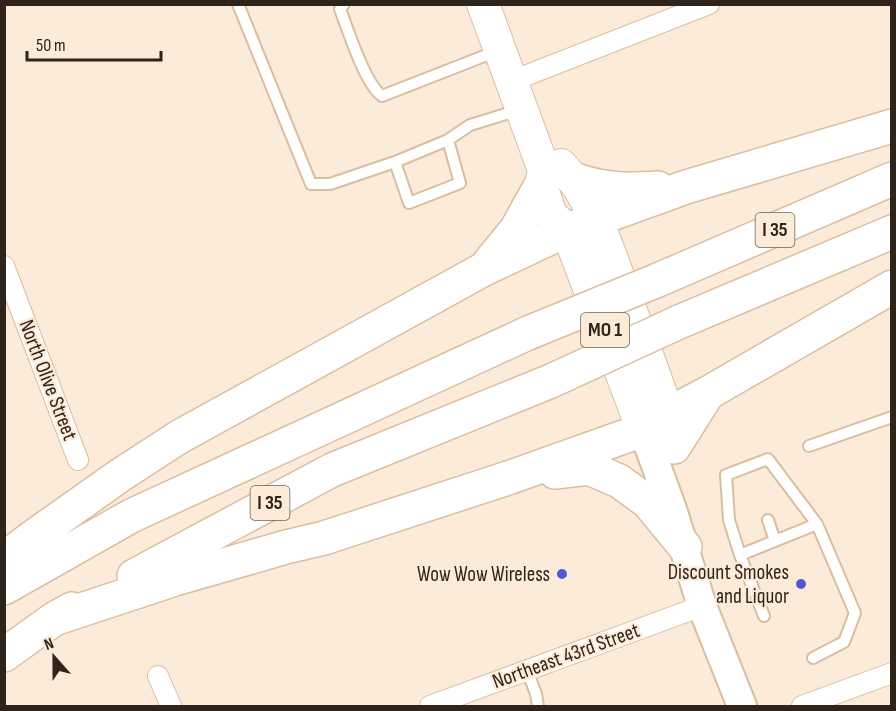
<svg xmlns="http://www.w3.org/2000/svg" width="896" height="711" font-family="'Sofia Sans Condensed',sans-serif">
<style>
.lines{fill:none;stroke-linecap:round;stroke-linejoin:round}
.service-casing{stroke:#dabea2;stroke-width:14}
.minor-casing{stroke:#dabea2;stroke-width:22}
.secondary-casing{stroke:#dabea2;stroke-width:32}
.primary-casing{stroke:#dabea2;stroke-width:34}
.motorway-casing{stroke:#dabea2;stroke-width:36}
.service{stroke:#fff;stroke-width:10}
.minor{stroke:#fff;stroke-width:20}
.secondary{stroke:#fff;stroke-width:28}
.primary{stroke:#fff;stroke-width:32}
.motorway{stroke:#fff;stroke-width:33}
.motorway-bridge-casing{stroke:#dabea2;stroke-width:36;stroke-linecap:butt}
.motorway-bridge{stroke:#fff;stroke-width:33}
.poi-dot{fill:#5258cf;stroke:#fcebd9;stroke-width:2}
.labels{text-anchor:middle;dominant-baseline:central;stroke-width:4.5;stroke-linejoin:round;paint-order:stroke}
.shield{fill:#fcebd9;stroke:#6c6053;stroke-width:1.5}
.shield-label{font-size:20px;font-weight:bold;fill:#2f2419}
.street-label{font-size:21px;fill:#2f2419;stroke:#fcebd9}
.poi-label{font-size:21px;fill:#2f2419;stroke:#fcebd9;text-anchor:end}
</style>
<rect width="100%" height="100%" fill="#fcebd9"/>
<g class="lines">
<defs>
<path id="service" d="M 238,4 L 311,184 L 330,184 L 395,162 L 448,140 L 470,125 L 519,110
M 344,4 L 340,9 C 348,30 365,84 382,96 L 497,51
M 395,162 L 409,203 L 460,183 L 448,140
M 809,446 L 892,417
M 768,520 L 775,541
M 740,555 L 729,520 L 726,475 L 768,459 L 817,524
M 764,616 L 740,555 L 817,524 L 855,613 L 844,642 L 813,658
M 527,670 L 536,694 L 538,706"/>
<path id="minor" d="M 512,81 L 709,4
M 4,266 L 78,460
M 158,676 L 171,706
M 430,706 L 702,606
M 802,706 L 892,673"/>
<path id="secondary" d="M 643,430 L 672,509 L 702,606 L 742,706"/>
<path id="primary" d="M 483,4 L 544,170 L 541,185 L 551,215 L 567,230 L 643,430
M 561,165 C 593,198 608,250 624,292 C 639,333 654,373 668,414"/>
<path id="motorway" d="M 573,179 C 603,190 626,190 658,188
M 489,263 L 516,230 L 541,185
M 658,280 L 892,179
M 679,322 L 892,232
M 674,447 L 708,393
M 555,472 L 589,468 L 619,481 L 648,502 L 685,547
M 4,559 L 30,539 L 119,476 L 179,437 L 484,269 L 567,230 L 686,187 L 892,126
M 134,576 L 332,470 L 551,381
M 4,588 L 131,516 L 528,333
M 54,619 L 175,579 L 286,547 L 324,538 L 508,478 L 643,430 L 668,414 L 708,393 L 892,287
M 4,655 L 54,619 L 72,609"/>
</defs>
<use href="#service" class="service-casing"/>
<use href="#minor" class="minor-casing"/>
<use href="#secondary" class="secondary-casing"/>
<use href="#primary" class="primary-casing"/>
<use href="#motorway" class="motorway-casing"/>
<use href="#service" class="service"/>
<use href="#minor" class="minor"/>
<use href="#secondary" class="secondary"/>
<use href="#primary" class="primary"/>
<use href="#motorway" class="motorway"/>
<defs>
<path id="motorway-bridge" d="M 528,333 L 658,280
M 551,381 L 679,322"/>
</defs>
<use href="#motorway-bridge" class="motorway-bridge-casing"/>
<use href="#motorway-bridge" class="motorway-bridge"/>
</g>
<g class="poi-dot">
<circle cx="562" cy="574" r="6"/>
<circle cx="801" cy="584" r="6"/>
</g>
<g class="labels">
<g class="shield">
<rect x="755.5" y="213" width="39" height="34" rx="4.5"/>
<rect x="581" y="313" width="48" height="34" rx="4.5"/>
<rect x="250.5" y="486" width="39" height="34" rx="4.5"/>
</g>
<g class="shield-label">
<text x="775" y="230">I 35</text>
<text x="605" y="330">MO 1</text>
<text x="270" y="503">I 35</text>
</g>
<g class="street-label">
<text transform="translate(48 380) rotate(69)">North Olive Street</text>
<text transform="translate(566 656) rotate(-20)">Northeast 43rd Street</text>
</g>
<g class="poi-label">
<text x="789" y="572">Discount Smokes<tspan x="789" dy="24">and Liquor</tspan></text>
<text x="550" y="574">Wow Wow Wireless</text>
</g>
</g>
<rect width="896" height="711" fill="none" stroke="#2f2419" stroke-width="12"/>
<g transform="translate(54 657) rotate(339)" stroke="#fcebd9" stroke-width="4.5" paint-order="stroke">
<path d="M0-4.5L10 22L0 15L-10 22Z" fill="#2f2419"/>
<text y="-9" font-size="16" font-weight="bold" text-anchor="middle" fill="#2f2419">N</text>
</g>
<path d="M27 51v9h134v-9" fill="none" stroke="#2f2419" stroke-width="3"/>
<text x="36" y="51" font-size="18" fill="#2f2419" stroke="#fcebd9" stroke-width="4.5" paint-order="stroke">50 m</text>
</svg>
